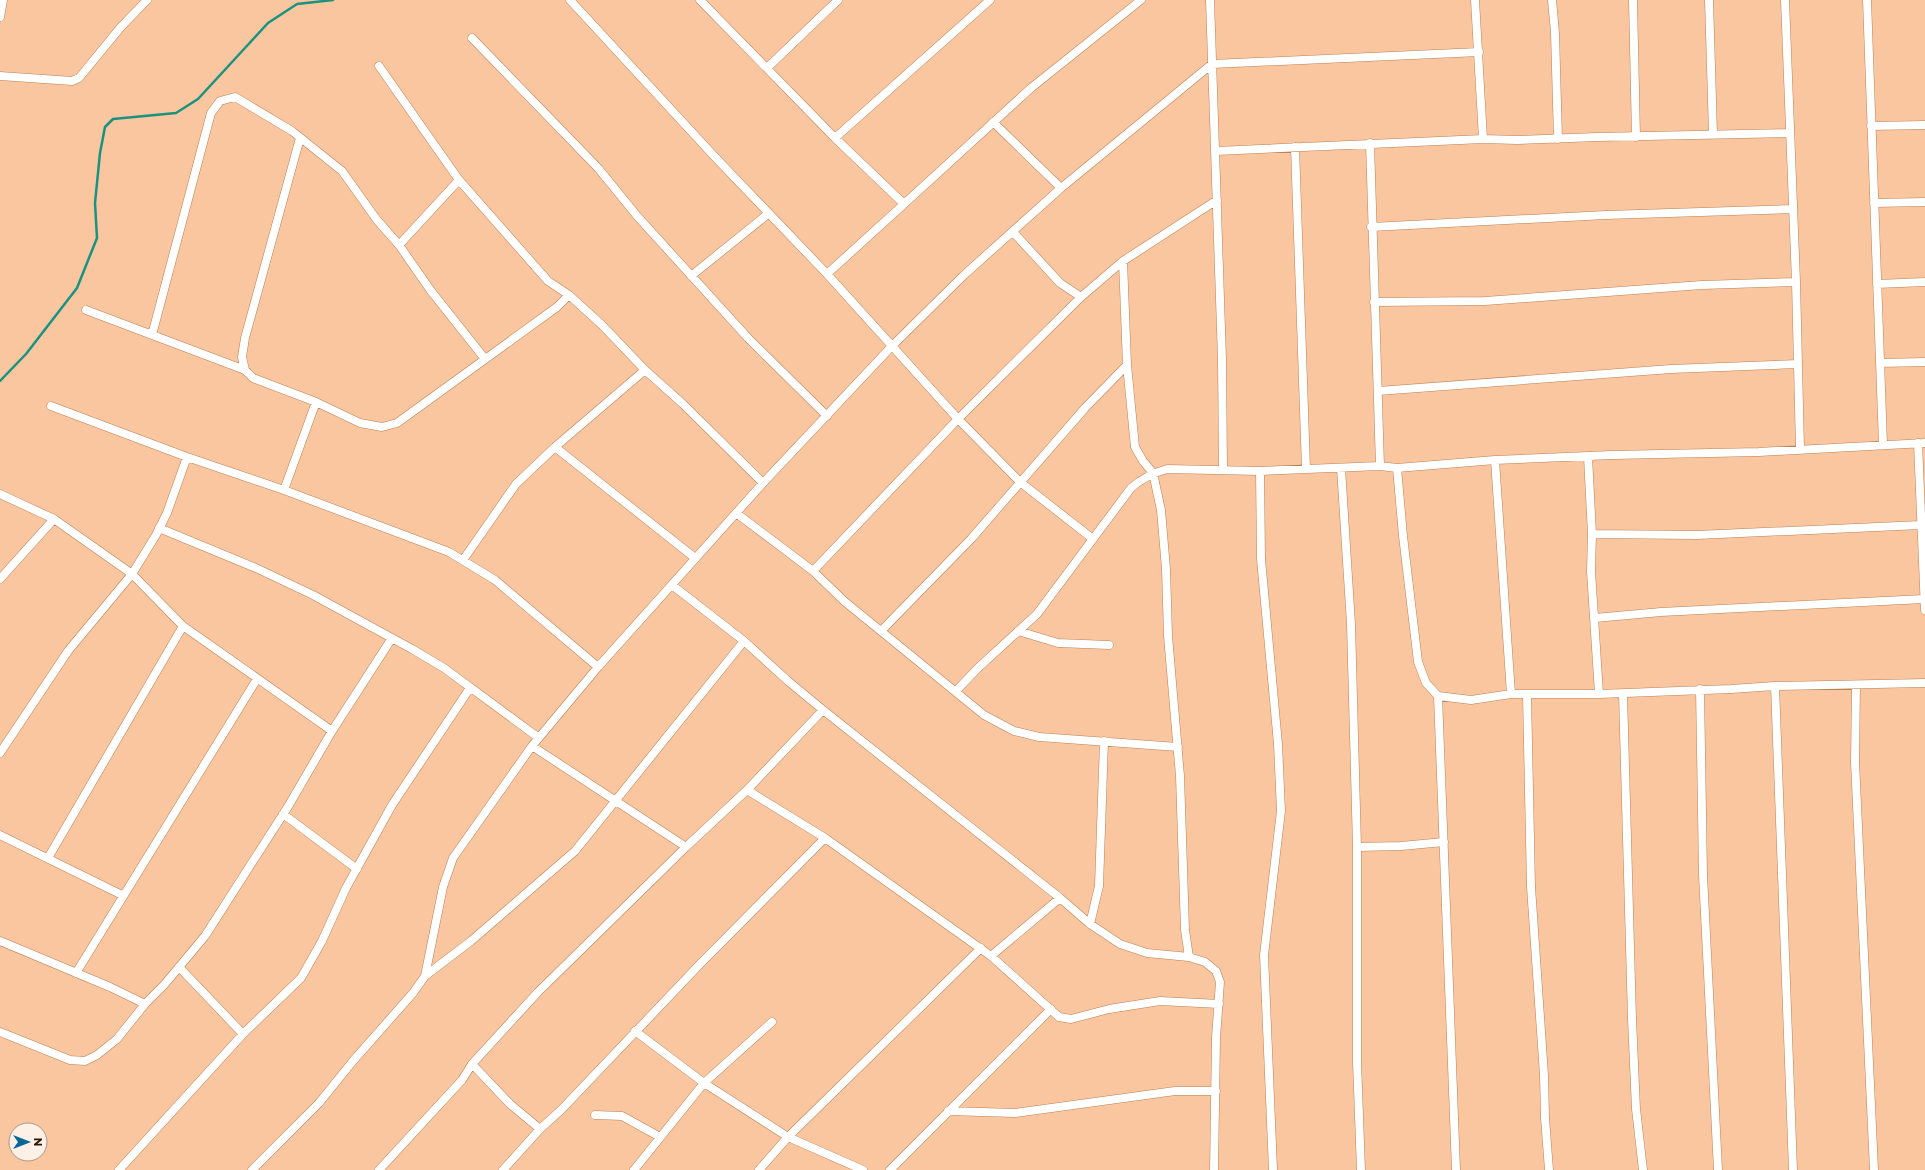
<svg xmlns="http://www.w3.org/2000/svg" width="1925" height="1170" font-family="Montserrat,sans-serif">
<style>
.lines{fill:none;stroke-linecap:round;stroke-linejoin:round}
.stream{stroke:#19937f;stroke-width:2.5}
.minor-casing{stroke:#bc8152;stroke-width:9}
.minor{stroke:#fff;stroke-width:8}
</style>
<rect width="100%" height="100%" fill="#f9c6a0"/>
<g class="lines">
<path class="stream" d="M 0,381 L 26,354 L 77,288 L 97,238 L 95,203 L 100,153 L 105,127 L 113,119 L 176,113 L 198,99 L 268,23 L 297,4 L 333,0"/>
<defs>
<path id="minor" d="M 570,0 L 714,156 L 827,274 L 958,419 L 1020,482 L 1093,539
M 700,0 L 835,138 L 904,204 L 827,274
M 1210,0 L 1222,359 L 1223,470
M 1475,0 L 1483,139
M 1552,0 L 1555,33 L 1558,139
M 1633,0 L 1636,137
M 1709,0 L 1713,134
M 1785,0 L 1796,282 L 1800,449
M 1867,0 L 1883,444
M 0,17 L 3,0
M 472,38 L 598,168 L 638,217 L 748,338 L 827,416
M 379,66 L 459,180 L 548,281 L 569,295 L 602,325 L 645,370 L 683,404 L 763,483
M 767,68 L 838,0
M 0,76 L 72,81 L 79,78 L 120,28 L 147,0
M 993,122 L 1061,188
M 1871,126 L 1925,125
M 300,138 L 245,338 L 242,357 L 245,370 L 253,378 L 316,402 L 360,423 L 382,427 L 397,423 L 557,307 L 569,295
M 835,138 L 990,0
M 1370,143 L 1380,466
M 1295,147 L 1306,469
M 1216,151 L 1483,139 L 1517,140 L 1597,137 L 1790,133
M 1874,203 L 1925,202
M 904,204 L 1031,88 L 1141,0
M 1371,227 L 1606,215 L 1793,209
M 1013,232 L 1060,283 L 1081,297
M 399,245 L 459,180
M 691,276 L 768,214
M 1877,284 L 1925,282
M 1374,302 L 1485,301 L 1702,285 L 1796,282
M 86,310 L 245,370
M 152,335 L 211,113 L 220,101 L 235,97 L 292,131 L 342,171 L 377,220 L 399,245 L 431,291 L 485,359
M 1880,363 L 1925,362
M 1378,391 L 1671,369 L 1798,364
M 51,406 L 187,457 L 284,490 L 449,552 L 495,580 L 598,667
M 1918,443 L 1925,610
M 555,447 L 695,558
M 1588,457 L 1592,534 L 1591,571 L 1599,694
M 1495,460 L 1511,694
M 1341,468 L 1351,624 L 1357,847 L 1357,1062 L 1361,1170
M 1397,468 L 1403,536 L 1418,662 L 1426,683 L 1438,696 L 1471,700 L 1511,694 L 1599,694 L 1731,689 L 1775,686 L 1925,683
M 1260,471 L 1261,559 L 1278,744 L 1281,811 L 1264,955 L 1273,1170
M 284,490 L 316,402
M 0,494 L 54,519 L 132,574 L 183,626 L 332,731
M 736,513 L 813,571 L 844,601 L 984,715 L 1014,731 L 1039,737 L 1178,747
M 159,528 L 256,568 L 313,595 L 412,649 L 444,668 L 539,738
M 1592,534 L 1697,535 L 1921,525
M 463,560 L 516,484 L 555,447 L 645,370
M 813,571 L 958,419 L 1081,297 L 1123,261
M 0,579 L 54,519
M 672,585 L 744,641 L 788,681 L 823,710 L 1060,898 L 1090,924 L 1120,944 L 1147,953 L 1189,957 L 1205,962 L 1216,971 L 1220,982 L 1216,1038 L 1214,1170
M 1595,618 L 1661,612 L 1924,599
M 881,631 L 971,539 L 1085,408 L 1127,365
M 1018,631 L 1058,643 L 1109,645
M 1856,685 L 1855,762 L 1874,1170
M 1775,686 L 1793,1170
M 1700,689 L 1703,875 L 1718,1170
M 956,691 L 978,668 L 1037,614 L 1131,488 C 1142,478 1153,473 1167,469 L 1260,471 L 1380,466 L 1397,468 L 1495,460 L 1612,455 L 1759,452 L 1925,443
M 1623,694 L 1632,1019 L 1636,1109 L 1643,1170
M 1527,695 L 1531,887 L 1544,1075 L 1545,1118 L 1549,1170
M 1438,696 L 1456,1170
M 0,753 L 68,651 L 132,574 L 156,535 L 167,513 L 187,457
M 747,790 L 825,838 L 991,956 L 1059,1017 L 1071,1019 L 1109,1009 L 1160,1001 L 1219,1004
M 283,814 L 357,869
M 0,835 L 122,895
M 686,847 L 747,790 L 823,710
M 1357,847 L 1401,846 L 1444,842
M 48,858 L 183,626
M 1090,924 L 1099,886 L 1104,741
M 0,941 L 110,987 L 145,1004
M 991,956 L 1060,898
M 1189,957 L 1185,930 L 1180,776 L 1168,636 L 1166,569 L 1161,510 L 1153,473 L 1143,461 L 1135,447 L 1127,365 L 1123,261 L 1217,200
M 179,967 L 243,1034
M 76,973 L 257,679
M 425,976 L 471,941 L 575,851 L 744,641
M 635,1031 L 704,1083 L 788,1137 L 863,1170
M 0,1032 L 70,1060 L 85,1061 L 97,1055 L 117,1039 L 145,1004 L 164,985 L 205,936 L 289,805 L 332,731 L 392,638
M 472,1064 L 510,1104 L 540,1129
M 948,1111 L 1015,1113 L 1175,1091 L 1216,1091
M 595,1115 L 622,1116 L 660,1137
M 119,1170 L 243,1034 L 301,978 L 322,941 L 346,888 L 392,805 L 470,688
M 252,1170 L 319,1103 L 353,1061 L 413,993 L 425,976 L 443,887 L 453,858 L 532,746 L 598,667 L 763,483 L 892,346 L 964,275 L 1061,188 L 1212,64 L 1479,52
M 379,1170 L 462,1080 L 472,1064 L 538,992 L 686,847 L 532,746
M 503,1170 L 540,1129 L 562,1109 L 701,963 L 825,838
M 634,1170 L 704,1083 L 772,1022
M 759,1170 L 788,1137 L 981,948
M 890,1170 L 1051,1009"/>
</defs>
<use href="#minor" class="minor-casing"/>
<use href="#minor" class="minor"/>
</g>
<g transform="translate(28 1142) rotate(90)"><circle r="19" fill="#fdf0e6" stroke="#aa998c"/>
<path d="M0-3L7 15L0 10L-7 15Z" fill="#046896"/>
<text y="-6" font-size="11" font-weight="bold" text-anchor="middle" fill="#2e1704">N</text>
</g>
</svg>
